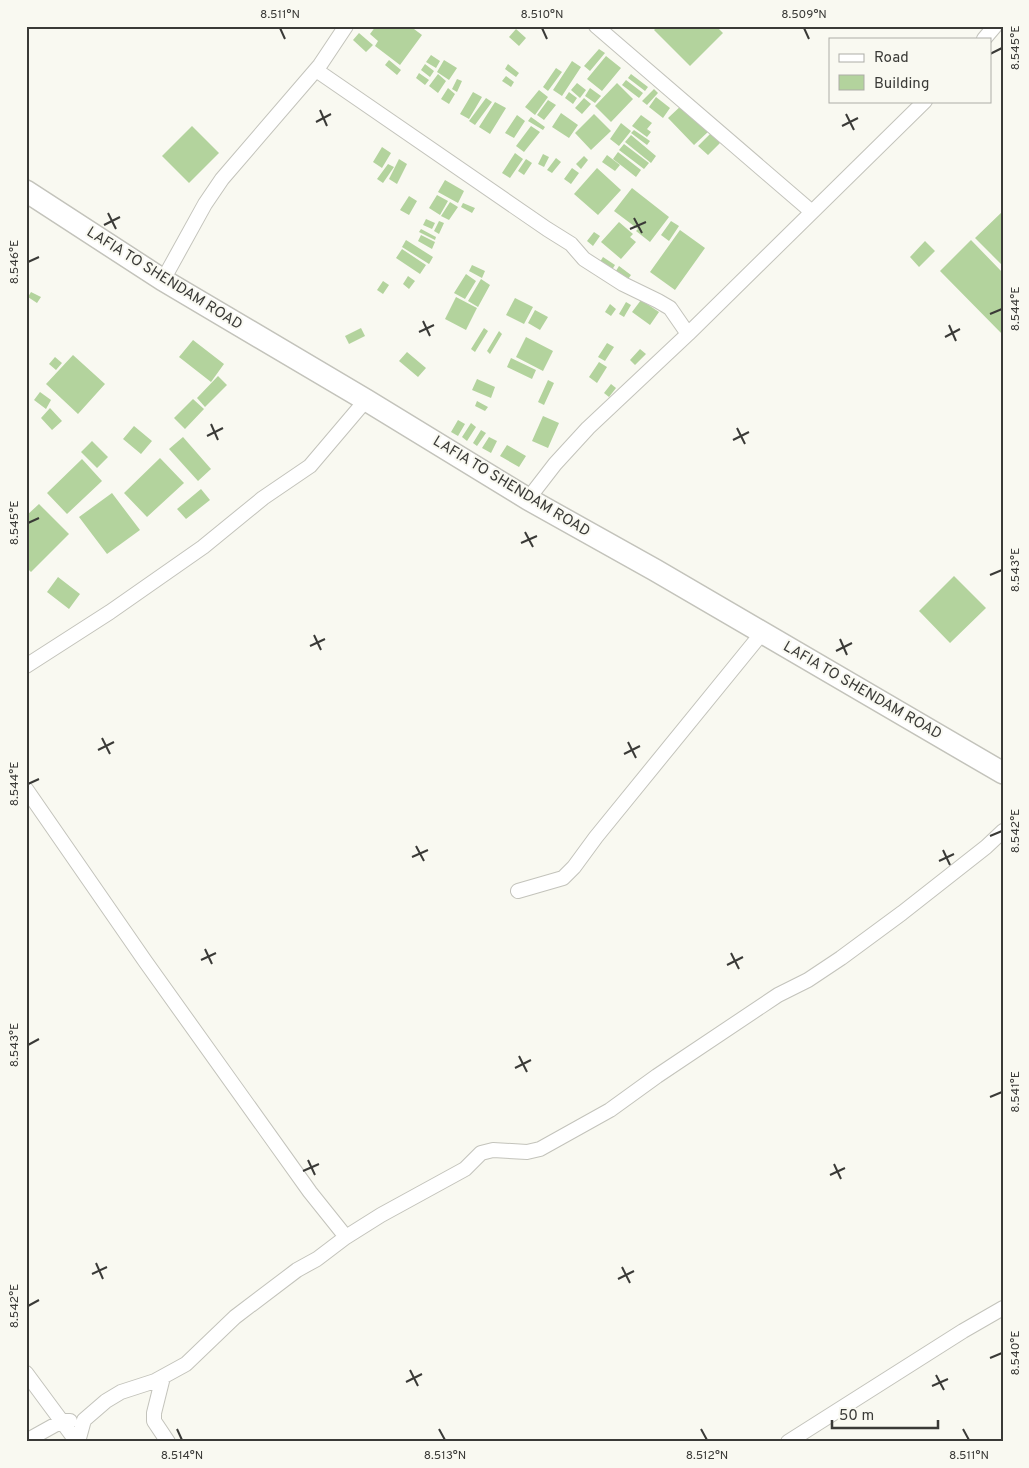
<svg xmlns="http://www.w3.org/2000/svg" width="1029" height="1468" font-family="Overpass,sans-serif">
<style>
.building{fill:#b3d39d}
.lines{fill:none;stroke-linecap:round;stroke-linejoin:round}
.minor-casing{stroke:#c3c3bb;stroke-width:16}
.primary-casing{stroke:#c3c3bb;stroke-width:24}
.minor{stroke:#fff;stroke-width:14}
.primary{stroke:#fff;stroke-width:21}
.ticks{fill:none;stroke:#3a3a37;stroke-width:2}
.labels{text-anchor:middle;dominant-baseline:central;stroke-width:4;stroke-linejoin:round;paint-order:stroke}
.street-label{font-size:15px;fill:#3a3a37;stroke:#f9f9f1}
.neatline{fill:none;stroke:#3a3a37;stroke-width:2}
.ticks-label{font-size:12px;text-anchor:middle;fill:#3a3a37}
</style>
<rect width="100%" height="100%" fill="#f9f9f1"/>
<path class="building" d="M 376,26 L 410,26 L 422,35 L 400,65 L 375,46 L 378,41 L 370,34 Z
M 658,26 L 716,26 L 723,33 L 690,66 L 654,30 Z
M 516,29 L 526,38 L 519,46 L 509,37 Z
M 359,33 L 373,45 L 366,52 L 353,40 Z
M 599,49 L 605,53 L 590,71 L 584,66 Z
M 431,55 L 440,61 L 436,68 L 426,62 Z
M 606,56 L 621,68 L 602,91 L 587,79 Z
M 389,60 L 401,70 L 397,75 L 385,65 Z
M 444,60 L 457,68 L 449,80 L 437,72 Z
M 572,61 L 581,67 L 562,96 L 553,90 Z
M 425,64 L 434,71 L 430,77 L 421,70 Z
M 508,64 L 519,73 L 516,77 L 505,69 Z
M 556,68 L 562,72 L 548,91 L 543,87 Z
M 419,73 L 429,80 L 425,85 L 416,78 Z
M 438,74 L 446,81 L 438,93 L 429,86 Z
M 631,74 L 648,87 L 645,91 L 628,78 Z
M 506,76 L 514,82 L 511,87 L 502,81 Z
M 457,79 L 462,81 L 457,92 L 452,89 Z
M 626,80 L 643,93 L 639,98 L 622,85 Z
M 577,83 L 586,90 L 580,98 L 571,90 Z
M 617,83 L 633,99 L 611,122 L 595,106 Z
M 448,88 L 455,94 L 449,104 L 441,99 Z
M 590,88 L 601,96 L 595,103 L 585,96 Z
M 654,89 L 658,93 L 647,105 L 642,101 Z
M 539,90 L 548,97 L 535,115 L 525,107 Z
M 473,92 L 482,97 L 469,119 L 460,114 Z
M 569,92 L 577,98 L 573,104 L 565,98 Z
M 656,97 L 670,108 L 663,118 L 649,107 Z
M 486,98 L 492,102 L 475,125 L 469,121 Z
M 584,98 L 591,104 L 582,114 L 575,108 Z
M 548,100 L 556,105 L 544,120 L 537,115 Z
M 495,102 L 506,108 L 490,134 L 479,127 Z
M 683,104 L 709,131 L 694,145 L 668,118 Z
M 561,113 L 578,125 L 569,138 L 552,127 Z
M 594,114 L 611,131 L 591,150 L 575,133 Z
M 517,115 L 525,121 L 514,138 L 505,133 Z
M 641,115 L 652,123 L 647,129 L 651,132 L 647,137 L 632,126 Z
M 531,117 L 545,127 L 543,130 L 528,121 Z
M 621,123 L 631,131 L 619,146 L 610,139 Z
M 192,126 L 219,153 L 189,183 L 162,156 Z
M 531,126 L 540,132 L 524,152 L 516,146 Z
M 634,130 L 650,141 L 647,145 L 631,133 Z
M 711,133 L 720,143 L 708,155 L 698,146 Z
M 631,135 L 656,156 L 651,163 L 625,142 Z
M 624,144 L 649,163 L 644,169 L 619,150 Z
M 382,147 L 391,153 L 382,168 L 373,162 Z
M 618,152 L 641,170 L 636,177 L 613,159 Z
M 515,153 L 523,159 L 510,178 L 502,173 Z
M 543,154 L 549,157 L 544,167 L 538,164 Z
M 607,155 L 620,165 L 615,171 L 602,162 Z
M 584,156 L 588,160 L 581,169 L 576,164 Z
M 556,158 L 561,162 L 552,173 L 547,170 Z
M 399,159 L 407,164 L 397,184 L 389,179 Z
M 526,159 L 532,163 L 524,175 L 518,171 Z
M 388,164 L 394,167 L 383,183 L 377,179 Z
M 572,168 L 579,173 L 571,184 L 564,179 Z
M 597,168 L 621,190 L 598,215 L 574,194 Z
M 445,180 L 464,191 L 458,203 L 438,192 Z
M 632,188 L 669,217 L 650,242 L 636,231 L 638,229 L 614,211 Z
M 437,195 L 448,201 L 440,215 L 429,208 Z
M 409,196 L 417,201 L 409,215 L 400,210 Z
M 450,202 L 458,207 L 449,220 L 441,216 Z
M 463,203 L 475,208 L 472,213 L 461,207 Z
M 1003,211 L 1003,266 L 975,238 Z
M 426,219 L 435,223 L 432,229 L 423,225 Z
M 439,221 L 444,223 L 439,234 L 434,231 Z
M 671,221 L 679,226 L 669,241 L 661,235 Z
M 619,222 L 633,234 L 630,237 L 636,242 L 621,259 L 601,242 Z
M 421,229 L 436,237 L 435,240 L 419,232 Z
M 680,230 L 705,248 L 675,290 L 650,272 Z
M 594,232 L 600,236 L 593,246 L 587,241 Z
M 421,235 L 435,242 L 432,249 L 418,241 Z
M 406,240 L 433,257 L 429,264 L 402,247 Z
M 971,240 L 1003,273 L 1003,335 L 940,271 Z
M 925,241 L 935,251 L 919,267 L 910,257 Z
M 402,249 L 426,265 L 420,274 L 396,258 Z
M 603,257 L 615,265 L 610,273 L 598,265 Z
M 472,265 L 485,271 L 482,278 L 469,271 Z
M 619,266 L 631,275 L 626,282 L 614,274 Z
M 466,274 L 476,281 L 465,299 L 454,293 Z
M 408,276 L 415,281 L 409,289 L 403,284 Z
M 481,279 L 490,285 L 478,307 L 468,301 Z
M 383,281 L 389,285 L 383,294 L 377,290 Z
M 31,292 L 41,297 L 37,303 L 28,297 Z
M 456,297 L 477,308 L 466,330 L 445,319 Z
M 515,298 L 533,307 L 524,324 L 506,315 Z
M 641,300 L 659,312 L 650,325 L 632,312 Z
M 626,302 L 631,305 L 624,317 L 619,314 Z
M 610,304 L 616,309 L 611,316 L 605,312 Z
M 535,310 L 548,317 L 540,330 L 528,323 Z
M 361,328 L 365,336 L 349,344 L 345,336 Z
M 484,328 L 488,331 L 475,352 L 471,349 Z
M 499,331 L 502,334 L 490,354 L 487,351 Z
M 526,337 L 553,351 L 543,371 L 516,357 Z
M 193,340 L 224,364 L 211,382 L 179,357 Z
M 607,343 L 614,347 L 605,361 L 598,357 Z
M 640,349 L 646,354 L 635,365 L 630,360 Z
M 407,352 L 426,368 L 418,377 L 399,361 Z
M 73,355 L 105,384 L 78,414 L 46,384 Z
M 55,357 L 62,363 L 56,370 L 49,364 Z
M 511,358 L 536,370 L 532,379 L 507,367 Z
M 599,362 L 607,367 L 597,383 L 589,377 Z
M 218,376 L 227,385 L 205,407 L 197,398 Z
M 477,379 L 495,387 L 491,398 L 472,390 Z
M 548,380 L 554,383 L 544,405 L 538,402 Z
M 611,384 L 616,388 L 609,397 L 604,393 Z
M 40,392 L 51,400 L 46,409 L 34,400 Z
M 193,399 L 204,409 L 185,429 L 174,418 Z
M 477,401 L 488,407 L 485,411 L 475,406 Z
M 50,408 L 62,421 L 52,430 L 41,418 Z
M 543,416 L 559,423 L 548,448 L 532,441 Z
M 458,420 L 465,424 L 458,436 L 451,432 Z
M 471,423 L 476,427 L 467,441 L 462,437 Z
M 134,426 L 152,441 L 141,454 L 123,439 Z
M 481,430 L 486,433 L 477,446 L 473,443 Z
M 183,437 L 211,469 L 198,481 L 169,449 Z
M 489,437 L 497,441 L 491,453 L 482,448 Z
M 92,441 L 108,457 L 97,468 L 81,452 Z
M 507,445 L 526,456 L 519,467 L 500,456 Z
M 160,458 L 184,483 L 147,517 L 124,493 Z
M 82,459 L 102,481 L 67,514 L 47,493 Z
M 201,489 L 210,500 L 186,519 L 177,509 Z
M 112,493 L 140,530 L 107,554 L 79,517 Z
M 39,504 L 69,534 L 31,572 L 26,567 L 26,516 Z
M 954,576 L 986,608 L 950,643 L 919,611 Z
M 58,577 L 80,594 L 69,609 L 47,592 Z"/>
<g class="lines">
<defs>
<path id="minor" d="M 596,26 L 812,212
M 984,39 L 995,26
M 316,70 L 547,229 L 571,244 L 584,259 L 623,284 L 658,301 L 670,308 L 688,334
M 163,280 L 205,204 L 222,179 L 320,65 L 346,26
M 528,499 L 555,464 L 588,428 L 688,334 L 925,101
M 26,666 L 110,612 L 203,547 L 263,498 L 310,466 L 366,400
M 26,789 L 145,961 L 310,1192 L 346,1237 L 381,1215 L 465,1169 L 481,1153 L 493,1150 L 527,1152 L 540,1149 L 610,1110 L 657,1076 L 778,995 L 808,980 L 841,958 L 902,913 L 986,847 L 1003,831
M 518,891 L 563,878 L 574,867 L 596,837 L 762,633
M 26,1373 L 77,1442
M 163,1377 L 154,1413 L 154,1421 L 168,1442
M 26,1441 L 62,1421 L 70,1421
M 78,1442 L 84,1420 L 106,1401 L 121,1392 L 155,1381 L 186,1364 L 235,1317 L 297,1270 L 317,1259 L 346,1237
M 788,1442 L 963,1331 L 1003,1308"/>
<path id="primary" d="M 26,191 L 163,280 L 366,400 L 528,499 L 655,570 L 1003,773"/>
</defs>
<use href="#minor" class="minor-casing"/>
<use href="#primary" class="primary-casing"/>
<use href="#minor" class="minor"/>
<use href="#primary" class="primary"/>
</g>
<path class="ticks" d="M 280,28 L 285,39M 542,28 L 547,39M 804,28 L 809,39M 990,54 L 1002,48M 320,110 L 327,126M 846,114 L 854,130M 316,122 L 331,114M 842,126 L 858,118M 108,213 L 116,229M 634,218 L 642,233M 104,225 L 120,217M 630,229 L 646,222M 28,262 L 39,257M 990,314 L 1002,309M 423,321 L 430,336M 949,325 L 956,341M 419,332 L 434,325M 945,337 L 960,329M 211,424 L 218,440M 737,428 L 745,444M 207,436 L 223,428M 733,440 L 749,432M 28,523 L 39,518M 525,532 L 533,547M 521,543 L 537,536M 990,575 L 1002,570M 314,635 L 321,650M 840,639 L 847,655M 310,646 L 325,639M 836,651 L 852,643M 102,738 L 110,754M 628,742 L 636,758M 98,750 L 114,742M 624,754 L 640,746M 28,784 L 39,779M 990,836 L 1002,831M 416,846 L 424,861M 943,850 L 950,865M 412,857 L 428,850M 939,861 L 954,854M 205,949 L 212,964M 731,953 L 739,969M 201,960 L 216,953M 727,965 L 743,957M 28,1045 L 39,1039M 519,1056 L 527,1072M 515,1068 L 531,1060M 990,1097 L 1002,1092M 308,1160 L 315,1175M 834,1164 L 841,1179M 303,1171 L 319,1164M 830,1175 L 845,1168M 96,1263 L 103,1279M 622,1267 L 630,1283M 92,1274 L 107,1267M 618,1279 L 634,1271M 28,1306 L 39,1300M 990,1358 L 1002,1353M 410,1370 L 418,1386M 936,1375 L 944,1390M 406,1382 L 422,1374M 932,1386 L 948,1379M 177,1429 L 182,1440M 439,1429 L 445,1440M 701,1429 L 707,1440M 963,1429 L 969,1440"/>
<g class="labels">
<g class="street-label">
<text transform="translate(164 279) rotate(32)">LAFIA TO SHENDAM ROAD</text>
<text transform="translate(511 487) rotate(31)">LAFIA TO SHENDAM ROAD</text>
<text transform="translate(862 691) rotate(30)">LAFIA TO SHENDAM ROAD</text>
</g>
</g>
<rect width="1029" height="1468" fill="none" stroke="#f9f9f1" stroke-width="55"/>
<rect x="829" y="38" width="162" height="65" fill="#f9f9f1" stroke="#adada7"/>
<rect x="839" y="54" width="25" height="8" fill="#ffffff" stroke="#adada7"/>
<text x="874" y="62" font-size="15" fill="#3a3a37">Road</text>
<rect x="839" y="75" width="25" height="15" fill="#b3d39d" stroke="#adada7"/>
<text x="874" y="88" font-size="15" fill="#3a3a37">Building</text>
<path d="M832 1420v8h106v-8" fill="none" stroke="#3a3a37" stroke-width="2.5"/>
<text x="839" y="1420" font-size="15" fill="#3a3a37" stroke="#f9f9f1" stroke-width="4" paint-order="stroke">50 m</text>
<rect x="28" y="28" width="974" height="1412" class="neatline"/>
<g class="ticks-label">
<text x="280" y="18">8.511°N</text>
<text x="542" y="18">8.510°N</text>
<text x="804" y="18">8.509°N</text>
<text transform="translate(1015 48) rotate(-90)" y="4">8.545°E</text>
<text transform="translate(14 262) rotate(-90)" y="4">8.546°E</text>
<text transform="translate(1015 309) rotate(-90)" y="4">8.544°E</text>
<text transform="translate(14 523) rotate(-90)" y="4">8.545°E</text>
<text transform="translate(1015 570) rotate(-90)" y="4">8.543°E</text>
<text transform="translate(14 784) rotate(-90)" y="4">8.544°E</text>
<text transform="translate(1015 831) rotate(-90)" y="4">8.542°E</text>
<text transform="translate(14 1045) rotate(-90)" y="4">8.543°E</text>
<text transform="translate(1015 1092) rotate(-90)" y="4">8.541°E</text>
<text transform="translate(14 1306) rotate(-90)" y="4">8.542°E</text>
<text transform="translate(1015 1353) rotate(-90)" y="4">8.540°E</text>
<text x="182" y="1459">8.514°N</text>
<text x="445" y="1459">8.513°N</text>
<text x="707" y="1459">8.512°N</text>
<text x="969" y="1459">8.511°N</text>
</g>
</svg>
